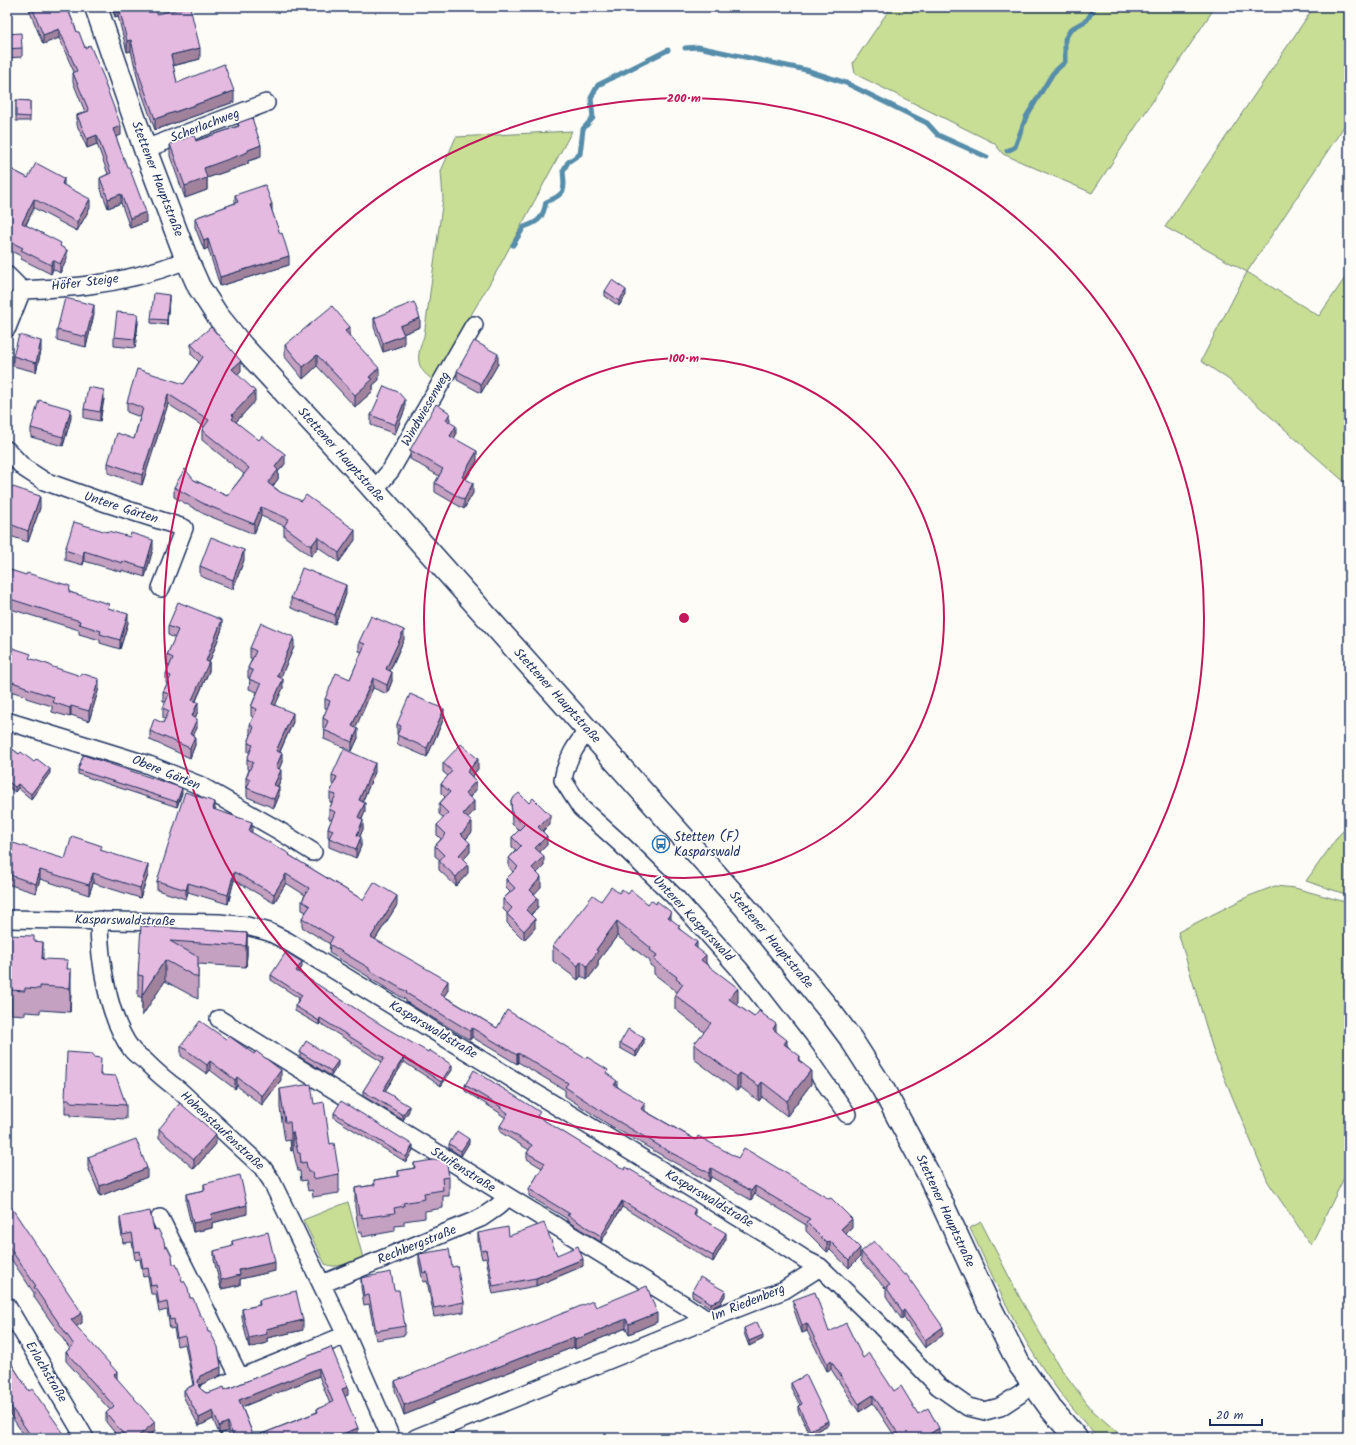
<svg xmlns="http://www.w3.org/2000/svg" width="1356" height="1445" font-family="Kalam,sans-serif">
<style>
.green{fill:#c8de94;stroke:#728679}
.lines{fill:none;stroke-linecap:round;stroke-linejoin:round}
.stream{stroke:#568daa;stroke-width:5}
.street-casing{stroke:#1b2f5e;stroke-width:20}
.secondary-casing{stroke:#1b2f5e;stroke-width:25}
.street{stroke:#fdfcf7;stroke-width:17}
.secondary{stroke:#fdfcf7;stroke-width:22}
.wall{fill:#c4a0c1;stroke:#1b2f5e;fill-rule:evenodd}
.shaded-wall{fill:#a0829d;stroke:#1b2f5e}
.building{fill:#e4bae0;stroke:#1b2f5e;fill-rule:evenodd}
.ring{fill:none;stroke:#c2185b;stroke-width:2}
.labels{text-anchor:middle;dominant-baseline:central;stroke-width:3.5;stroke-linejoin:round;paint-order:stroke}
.street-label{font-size:13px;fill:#1b2f5e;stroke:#fdfcf7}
.poi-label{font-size:13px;fill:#1b2f5e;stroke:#fdfcf7;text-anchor:start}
.centre{fill:#c2185b;stroke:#fdfcf7;stroke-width:2}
.ring-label{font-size:12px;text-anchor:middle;font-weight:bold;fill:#c2185b;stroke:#fdfcf7;stroke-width:3.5;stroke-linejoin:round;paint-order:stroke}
</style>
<rect width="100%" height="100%" fill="#fdfcf7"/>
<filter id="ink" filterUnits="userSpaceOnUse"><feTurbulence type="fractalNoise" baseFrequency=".025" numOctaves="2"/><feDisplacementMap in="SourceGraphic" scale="8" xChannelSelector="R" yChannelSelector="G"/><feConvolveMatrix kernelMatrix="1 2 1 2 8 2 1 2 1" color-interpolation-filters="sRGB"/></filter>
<g filter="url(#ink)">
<path class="green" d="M 891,7 L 1215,7 L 1092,193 L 1003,154 L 994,143 L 855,74 L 853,63 Z
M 1314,7 L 1349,7 L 1349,119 L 1247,272 L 1319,316 L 1349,272 L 1349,486 L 1228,379 L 1201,361 L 1247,272 L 1165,227 Z
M 572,131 L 498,269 L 433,380 C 414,367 417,355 424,336 L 443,199 L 441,171 L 456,137 Z
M 1349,825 L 1349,894 L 1345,894 L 1306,881 L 1339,835 Z
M 1275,886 L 1295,888 L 1349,903 L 1349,1168 L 1311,1245 L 1268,1182 L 1214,1053 L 1178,932 L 1249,896 Z
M 348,1202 L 363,1258 C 350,1262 337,1270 325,1264 L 303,1220 Z
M 981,1222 L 1020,1298 L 1059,1366 L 1092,1410 L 1124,1438 L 1098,1438 C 1091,1431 1085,1423 1078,1415 C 1029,1359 1001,1295 970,1228 Z"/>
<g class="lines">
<path class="stream" d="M 685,48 L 698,47 L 806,70 L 846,83 L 927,123 L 938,135 L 987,157
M 1007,151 L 1015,147 L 1026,117 L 1053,73 L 1065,62 L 1065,39 L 1071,29 L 1087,20 L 1095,7
M 513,245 L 524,227 C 539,222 543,218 546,202 C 566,194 565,191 563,171 L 568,162 L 580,154 L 583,129 L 593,118 L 591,98 L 598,85 L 668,50"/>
<defs>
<path id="street" d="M 145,149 L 266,103
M 7,275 L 22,290
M 7,328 L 22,290 C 44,289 67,288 89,285 C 123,281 156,272 187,260
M 7,450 L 24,468 L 44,481 L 109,504 L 184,528 L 161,588
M 374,490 L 391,470 L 474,325
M 7,721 L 149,765 L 199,785 L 278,830 L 313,852
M 588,730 C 576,745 566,760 563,780 L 581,808 L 621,844 L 676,898 L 740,970 L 799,1046 L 847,1114
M 7,919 L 219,923 L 247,926 L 269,932 L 287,941 L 764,1233 L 806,1260 L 820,1267 L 875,1320 L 938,1386 L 968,1407 L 985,1411 L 1000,1407 L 1020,1394 L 1033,1384
M 99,920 C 99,959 108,1019 132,1050 C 135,1054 140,1057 144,1060 C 155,1071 166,1081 179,1090 L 262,1167 L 271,1180 L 346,1335 L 391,1438
M 219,1019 L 683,1304 L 707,1320
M 160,1218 L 240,1378
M 322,1284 L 481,1218 L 497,1207 L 508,1197
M 7,1306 L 85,1438
M 208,1391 L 346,1335
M 416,1438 L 707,1320 L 784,1290 L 820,1267"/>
<path id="secondary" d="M 96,7 L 145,149 L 187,260 L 199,287 L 217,315 L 242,346 L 352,465 L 745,907 L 830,1011 L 851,1039 L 883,1089 L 929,1175 L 988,1303 L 1019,1364 L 1051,1409 L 1076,1438"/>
</defs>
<use href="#street" class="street-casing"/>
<use href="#secondary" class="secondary-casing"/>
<use href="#street" class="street"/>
<use href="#secondary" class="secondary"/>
</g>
<path class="wall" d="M 28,7 L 69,7 L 69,9 L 68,9 L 77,32 L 106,87 L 121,135 L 116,137 L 146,222 L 130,228 L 121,203 L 108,208 L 100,187 L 100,178 L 108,174 L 97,144 L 87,148 L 77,125 L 77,115 L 85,112 L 73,82 L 73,73 L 74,72 L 59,38 L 43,44 Z
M 111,7 L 155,7 L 157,14 L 200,59 L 173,66 L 177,83 L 234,102 L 155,130 L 140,88 L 131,51 L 127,52 L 118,16 L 115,17 Z
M 7,34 L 22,48 L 22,57 L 7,58 Z
M 16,100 L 30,101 L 30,121 L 16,121 Z
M 238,123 L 261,157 L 248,161 L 248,164 L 207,178 L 207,190 L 185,198 L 170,156 L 170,144 L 196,141 L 238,126 Z
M 7,167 L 28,178 L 64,185 L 90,208 L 77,231 L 34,208 L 26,225 L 61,247 L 67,259 L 60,273 L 53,269 L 51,274 L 21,259 L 21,256 L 7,249 Z
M 235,195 L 272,211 L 289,265 L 220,286 L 208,248 L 204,250 L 195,227 L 195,218 L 235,203 Z
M 605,291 L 626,295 L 619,306 L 605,296 Z
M 169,299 L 167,325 L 151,323 L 151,319 Z
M 94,314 L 86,347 L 57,340 L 57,330 Z
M 374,318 L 420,327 L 403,334 L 404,345 L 383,352 L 374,327 Z
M 138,323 L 135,348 L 114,346 L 114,337 Z
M 350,337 L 379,380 L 373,385 L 373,391 L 355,407 L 317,366 L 303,379 L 285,357 L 285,345 Z
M 191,344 L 241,371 L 237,374 L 255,401 L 236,422 L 285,464 L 278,472 L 278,479 L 273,486 L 280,492 L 355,540 L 339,562 L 318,547 L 311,556 L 284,536 L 284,526 L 261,516 L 254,534 L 204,514 L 174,497 L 174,487 L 194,480 L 227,496 L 244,474 L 202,440 L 202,430 L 204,427 L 168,404 L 142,485 L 108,473 L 108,463 L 134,439 L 140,417 L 127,412 L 127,402 L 184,384 L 199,362 L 191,354 Z
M 41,351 L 36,372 L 13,366 L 13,356 Z
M 498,364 L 481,393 L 457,380 L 457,371 Z
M 104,399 L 100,421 L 84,418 L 84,409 Z
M 405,409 L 395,434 L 371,425 L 371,415 Z
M 71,418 L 63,446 L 31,437 L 31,428 Z
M 450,422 L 450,423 L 456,435 L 454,438 L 477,461 L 466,479 L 473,493 L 464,509 L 435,492 L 435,483 L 439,476 L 410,459 L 410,450 Z
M 7,485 L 40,508 L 28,542 L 7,535 Z
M 153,549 L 145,577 L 122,570 L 122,572 L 84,561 L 83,565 L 65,560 L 65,550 Z
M 244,560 L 233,589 L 200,576 L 200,566 Z
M 7,569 L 70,592 L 109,608 L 128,623 L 120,649 L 100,643 L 100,640 L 79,634 L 79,630 L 7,608 Z
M 346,594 L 335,624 L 291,608 L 291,598 Z
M 168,626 L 222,629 L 209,663 L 209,671 L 196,701 L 198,711 L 195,718 L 197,728 L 193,735 L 195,745 L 190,758 L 150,740 L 150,731 L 163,723 L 165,719 L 163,718 L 163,708 L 166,702 L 163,701 L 163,692 L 167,684 L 166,683 L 166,674 L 169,666 L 167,665 L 167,655 L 175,638 L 168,635 Z
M 404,639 L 390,671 L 392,681 L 387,694 L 373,688 L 355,728 L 358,738 L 352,751 L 324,739 L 325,729 L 323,728 L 323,718 L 327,709 L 325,708 L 325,699 L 350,679 L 362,652 L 359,651 L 359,642 Z
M 7,646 L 31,659 L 99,688 L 89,721 L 71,715 L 70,717 L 52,712 L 52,706 L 26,698 L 26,696 L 7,690 Z
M 294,647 L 280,678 L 283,688 L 275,705 L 293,722 L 280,752 L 282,762 L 279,769 L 281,779 L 278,786 L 279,796 L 274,808 L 247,797 L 247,788 L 246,787 L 246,778 L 249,770 L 247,769 L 247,759 L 250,753 L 248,752 L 248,743 L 251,735 L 250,734 L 250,725 L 253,717 L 251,716 L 251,707 L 257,692 L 249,689 L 250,679 L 248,678 L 248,668 L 252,659 L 250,658 L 250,648 Z
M 444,718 L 427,757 L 397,744 L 398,734 L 397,734 L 397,724 Z
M 7,745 L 19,754 L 50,773 L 31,799 L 18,788 L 15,792 L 7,786 Z
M 443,763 L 478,769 L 472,776 L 476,790 L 470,797 L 474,811 L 467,818 L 472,832 L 466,839 L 470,852 L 463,860 L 468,873 L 456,886 L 439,870 L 439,861 L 440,860 L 435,856 L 435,846 L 441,839 L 437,835 L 437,825 L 444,818 L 439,814 L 439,804 L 445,797 L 441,793 L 441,784 L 448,776 L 443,772 Z
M 78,770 L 182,793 L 177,807 L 78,774 Z
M 375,772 L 362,802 L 365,812 L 362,819 L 363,829 L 360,836 L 361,846 L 356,858 L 329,847 L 329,838 L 328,837 L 328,828 L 332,820 L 329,819 L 329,809 L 332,803 L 330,802 L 330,793 L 334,785 L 332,784 L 332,775 Z
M 511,800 L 550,824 L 543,831 L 547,845 L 540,852 L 544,866 L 537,873 L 541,887 L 534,894 L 538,907 L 531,915 L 535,928 L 524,940 L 507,923 L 507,913 L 503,909 L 503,899 L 510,892 L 506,888 L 506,879 L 513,872 L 509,867 L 509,858 L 516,850 L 512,847 L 512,837 L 519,830 L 512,824 Z
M 215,810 L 252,831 L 251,832 L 363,900 L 397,905 L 375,940 L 448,990 L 444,996 L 497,1028 L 608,1075 L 617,1086 L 645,1111 L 852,1228 L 846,1234 L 860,1257 L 849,1268 L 830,1250 L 827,1252 L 806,1231 L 806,1225 L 755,1194 L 751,1200 L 711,1177 L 709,1182 L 668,1159 L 606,1123 L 565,1096 L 565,1090 L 518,1062 L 517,1064 L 472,1037 L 470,1040 L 406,1002 L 406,1000 L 369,978 L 369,977 L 329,953 L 330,944 L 302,927 L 302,918 L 306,912 L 302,910 L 302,901 L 305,895 L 286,883 L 274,903 L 234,880 L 228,904 L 188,892 L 186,899 L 157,890 L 157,881 Z
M 102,851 L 148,875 L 140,898 L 93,883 L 89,895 L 40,879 L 36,893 L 7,884 L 7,864 L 65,859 Z
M 619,893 L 628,894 L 648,904 L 671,919 L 697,948 L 706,963 L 738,1002 L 736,1004 L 754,1017 L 776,1032 L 800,1062 L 811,1084 L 787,1116 L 762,1097 L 759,1101 L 740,1087 L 737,1091 L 694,1059 L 694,1044 L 704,1032 L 675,1009 L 675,995 L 676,994 L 676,991 L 654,974 L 654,968 L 650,965 L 650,961 L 617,936 L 598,961 L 598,966 L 587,980 L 581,976 L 578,980 L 553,961 L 553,946 L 601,901 Z
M 143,926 L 247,933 L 247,954 L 246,967 L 198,964 L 198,999 L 165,981 L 142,1016 L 142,997 L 138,997 L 138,975 Z
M 7,935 L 34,941 L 43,959 L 68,969 L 71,993 L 70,1012 L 40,1010 L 40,1013 L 25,1012 L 25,1015 L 11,1014 L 11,998 L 9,998 L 9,982 L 7,982 Z
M 302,967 L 298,973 L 452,1070 L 441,1086 L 404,1062 L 385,1091 L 409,1111 L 403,1120 L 363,1096 L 363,1091 L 382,1062 L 320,1023 L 319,1025 L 295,1011 L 295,1006 L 299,998 L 271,980 L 271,975 Z
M 620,1043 L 644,1043 L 636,1057 L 620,1048 Z
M 181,1046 L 281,1080 L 262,1105 L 237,1086 L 235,1089 L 210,1070 L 207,1074 L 181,1056 Z
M 300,1052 L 338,1065 L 331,1076 L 300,1057 Z
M 93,1057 L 101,1075 L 126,1105 L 126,1119 L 70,1116 L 70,1114 L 65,1114 L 65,1100 Z
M 465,1085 L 540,1118 L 695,1215 L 726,1239 L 713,1262 L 622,1207 L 601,1242 L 567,1221 L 567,1219 L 529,1196 L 529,1189 L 542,1168 L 527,1159 L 527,1153 L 529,1150 L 500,1132 L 500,1126 L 506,1118 L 500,1114 L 500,1113 L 465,1091 Z
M 280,1089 L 314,1104 L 330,1144 L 339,1174 L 339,1193 L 313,1197 L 312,1190 L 308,1191 L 306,1180 L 301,1181 L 300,1171 L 298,1171 L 293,1150 L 291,1151 L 290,1140 L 285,1141 L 280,1108 Z
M 334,1113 L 413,1150 L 406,1162 L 334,1118 Z
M 159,1129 L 216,1144 L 194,1169 L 159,1138 Z
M 469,1143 L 461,1156 L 449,1148 L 449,1144 Z
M 88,1157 L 147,1177 L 100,1196 L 88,1167 Z
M 414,1163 L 449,1177 L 449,1196 L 443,1196 L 443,1208 L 425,1211 L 425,1218 L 404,1221 L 404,1225 L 395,1226 L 395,1231 L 362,1237 L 362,1232 L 359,1233 L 355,1207 L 355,1188 L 374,1185 L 374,1180 L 398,1176 L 398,1171 L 414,1168 Z
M 204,1184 L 247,1214 L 212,1223 L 212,1228 L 193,1232 L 186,1203 L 186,1194 L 204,1190 Z
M 7,1201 L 82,1323 L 76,1326 L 117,1379 L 155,1431 L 147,1438 L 119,1438 L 106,1422 L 106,1413 L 110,1410 L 66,1361 L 66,1352 L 70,1349 L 34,1297 L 34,1293 L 7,1253 Z
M 120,1217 L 154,1230 L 165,1247 L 190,1298 L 208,1332 L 221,1375 L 200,1385 L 199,1387 L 202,1390 L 206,1393 L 225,1390 L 331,1347 L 348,1395 L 345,1396 L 358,1436 L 354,1438 L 230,1438 L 228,1431 L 219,1434 L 213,1419 L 199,1426 L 184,1398 L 184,1390 L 193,1385 L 185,1344 L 177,1346 L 174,1328 L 170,1329 L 167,1310 L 159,1312 L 156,1294 L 151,1294 L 148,1276 L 143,1277 L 140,1259 L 135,1260 L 132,1242 L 123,1243 L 120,1225 ZM 319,1376 L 330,1404 L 317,1409 L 317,1412 L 254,1437 L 242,1407 Z
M 478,1233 L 509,1236 L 583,1266 L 536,1286 L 493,1294 L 486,1258 L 482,1259 L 478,1241 Z
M 232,1241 L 275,1271 L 240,1279 L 240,1285 L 221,1289 L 214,1260 L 214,1251 L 232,1247 Z
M 861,1252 L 943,1335 L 925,1348 L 904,1318 L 902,1320 L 886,1296 L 886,1289 L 861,1261 Z
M 419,1254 L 452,1267 L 464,1302 L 464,1312 L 434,1317 L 427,1281 L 423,1282 L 419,1263 Z
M 361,1278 L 394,1290 L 405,1326 L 405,1335 L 376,1340 L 369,1304 L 364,1305 L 361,1287 Z
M 692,1291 L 725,1296 L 720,1304 L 711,1308 L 692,1296 Z
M 259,1300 L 303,1330 L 267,1338 L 267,1343 L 249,1348 L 242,1318 L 242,1309 L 259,1305 Z
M 793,1300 L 829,1332 L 863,1358 L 894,1391 L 918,1414 L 939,1436 L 936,1438 L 896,1438 L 873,1403 L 859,1412 L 831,1369 L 827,1371 L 807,1331 L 802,1333 L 793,1307 Z
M 596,1307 L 657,1322 L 629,1334 L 626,1328 L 575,1349 L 574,1347 L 434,1401 L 434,1403 L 404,1415 L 395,1390 L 395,1381 Z
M 744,1328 L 763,1339 L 749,1346 L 744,1333 Z
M 7,1357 L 29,1391 L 67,1438 L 26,1438 L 7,1410 Z
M 791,1383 L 828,1425 L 810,1434 L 798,1411 L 798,1406 L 800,1405 L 791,1388 Z"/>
<path class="shaded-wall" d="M 115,7 L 118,7 L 118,16 L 115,17 Z
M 59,29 L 59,38 L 43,44 L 43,35 Z
M 131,40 L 131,51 L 127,52 L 127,41 Z
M 200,48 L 200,59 L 171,66 L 171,55 Z
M 234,91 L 234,102 L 155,130 L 155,119 Z
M 121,126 L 121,135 L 113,138 L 113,129 Z
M 97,135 L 97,144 L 87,148 L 87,139 Z
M 261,145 L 261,157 L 248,161 L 248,164 L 207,178 L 207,190 L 185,198 L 185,186 L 204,168 L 248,150 Z
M 64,178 L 64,188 L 62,184 Z
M 121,194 L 121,203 L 108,208 L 108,199 Z
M 34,199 L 34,208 L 22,232 L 22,223 Z
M 90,199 L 90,208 L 77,231 L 77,222 Z
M 272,204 L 272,213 L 270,205 Z
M 146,212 L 146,222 L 130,228 L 130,218 Z
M 208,239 L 208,248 L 204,250 L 204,241 Z
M 67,250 L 67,259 L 60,273 L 60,264 Z
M 289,256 L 289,265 L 220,286 L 220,277 Z
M 53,260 L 53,269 L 51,274 L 51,265 Z
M 626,290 L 626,295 L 619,306 L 619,301 Z
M 169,295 L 169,299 L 167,325 L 167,320 Z
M 94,305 L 94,314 L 86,347 L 86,337 Z
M 138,314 L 138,323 L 135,348 L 135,339 Z
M 420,318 L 420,327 L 400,335 L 400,326 Z
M 350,327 L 350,339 L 345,331 Z
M 404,335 L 404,345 L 383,352 L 383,343 Z
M 41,341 L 41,351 L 36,372 L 36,363 Z
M 498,354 L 498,364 L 481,393 L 481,384 Z
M 317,355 L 317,366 L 303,379 L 303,367 Z
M 241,361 L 241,371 L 232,379 L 232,369 Z
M 379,368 L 379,380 L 373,385 L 373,391 L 355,407 L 355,395 L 369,377 Z
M 104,390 L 104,399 L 100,421 L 100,412 Z
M 255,391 L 255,401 L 234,424 L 232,419 L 232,415 Z
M 168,394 L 168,404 L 142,485 L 142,475 Z
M 405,400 L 405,409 L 395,434 L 395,425 Z
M 71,409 L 71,418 L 63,446 L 63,437 Z
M 450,413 L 450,422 L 446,429 L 446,420 Z
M 456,426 L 456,435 L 450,445 L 450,436 Z
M 477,451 L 477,461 L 462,486 L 462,477 Z
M 285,454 L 285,464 L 278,472 L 278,479 L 268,492 L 268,483 L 275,467 Z
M 473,483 L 473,493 L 464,509 L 464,500 Z
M 40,496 L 40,508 L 28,542 L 28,531 Z
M 261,507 L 261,516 L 254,534 L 254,524 Z
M 355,530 L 355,540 L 339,562 L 339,553 Z
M 318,537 L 318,547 L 311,556 L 311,546 Z
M 153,540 L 153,549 L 145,577 L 145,568 Z
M 244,550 L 244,560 L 233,589 L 233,580 Z
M 84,551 L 84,561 L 83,565 L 83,556 Z
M 346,585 L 346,594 L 335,624 L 335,615 Z
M 128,614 L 128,623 L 120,649 L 120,640 Z
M 222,620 L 222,629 L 209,663 L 209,671 L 192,709 L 192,700 L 206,661 Z
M 404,630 L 404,639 L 386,679 L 386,669 Z
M 294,637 L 294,647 L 277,686 L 277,676 Z
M 392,672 L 392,681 L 387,694 L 387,685 Z
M 373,678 L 373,688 L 352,736 L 352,726 Z
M 99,679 L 99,688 L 89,721 L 89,711 Z
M 283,679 L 283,688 L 272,713 L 272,704 Z
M 198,702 L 198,711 L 192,726 L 192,716 Z
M 71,706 L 71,715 L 70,717 L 70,708 Z
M 444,709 L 444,718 L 427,757 L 427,748 Z
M 293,713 L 293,722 L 276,760 L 276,751 Z
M 197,719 L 197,728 L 190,743 L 190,734 Z
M 358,729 L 358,738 L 352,751 L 352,742 Z
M 195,736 L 195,745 L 190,758 L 190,748 Z
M 282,753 L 282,762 L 276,777 L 276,767 Z
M 478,759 L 478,769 L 467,782 L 467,772 Z
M 375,763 L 375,772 L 359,810 L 359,800 Z
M 50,769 L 50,773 L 31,799 L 31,794 Z
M 281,770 L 281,779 L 274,794 L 274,785 Z
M 476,781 L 476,790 L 465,802 L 465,793 Z
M 18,784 L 18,788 L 15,792 L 15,787 Z
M 279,787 L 279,796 L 274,808 L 274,799 Z
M 182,788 L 182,793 L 177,807 L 177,802 Z
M 474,801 L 474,811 L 463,823 L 463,814 Z
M 215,802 L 215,810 L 213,809 Z
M 365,803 L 365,812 L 358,827 L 358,817 Z
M 550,815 L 550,824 L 538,836 L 538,827 Z
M 363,820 L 363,829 L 357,844 L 357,835 Z
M 252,822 L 252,831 L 249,839 L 249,831 Z
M 472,822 L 472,832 L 461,844 L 461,834 Z
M 547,836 L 547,845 L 535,857 L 535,848 Z
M 361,837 L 361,846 L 356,858 L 356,849 Z
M 470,843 L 470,852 L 459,865 L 459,855 Z
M 544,856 L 544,866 L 532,878 L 532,868 Z
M 468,864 L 468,873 L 456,886 L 456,877 Z
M 148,865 L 148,875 L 140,898 L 140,888 Z
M 40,870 L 40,879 L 36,893 L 36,884 Z
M 234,872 L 234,880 L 228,904 L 228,895 Z
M 93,873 L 93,883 L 89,895 L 89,885 Z
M 286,874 L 286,883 L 274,903 L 274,894 Z
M 541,877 L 541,887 L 530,899 L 530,890 Z
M 188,883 L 188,892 L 186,899 L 186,890 Z
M 397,896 L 397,905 L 371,946 L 371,937 Z
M 538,898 L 538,907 L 526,919 L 526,910 Z
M 671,912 L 671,927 L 668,917 Z
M 535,919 L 535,928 L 524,940 L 524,931 Z
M 617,921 L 617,936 L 598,961 L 598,966 L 587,980 L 587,966 L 596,950 Z
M 247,933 L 247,954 L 246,967 L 246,946 Z
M 43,942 L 43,966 L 42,959 Z
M 697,942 L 697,957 L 694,946 Z
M 706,955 L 706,969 L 701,960 Z
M 165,960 L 165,981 L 142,1016 L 142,995 Z
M 581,961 L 581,976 L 578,980 L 578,966 Z
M 302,962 L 302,967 L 296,976 L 296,971 Z
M 71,969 L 71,993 L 70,1012 L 70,988 Z
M 448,981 L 448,990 L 440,1003 L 440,994 Z
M 738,988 L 738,1002 L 729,1013 L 729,999 Z
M 320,1018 L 320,1023 L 319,1025 L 319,1021 Z
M 776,1024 L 776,1039 L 773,1029 Z
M 472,1028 L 472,1037 L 470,1040 L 470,1031 Z
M 644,1038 L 644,1043 L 636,1057 L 636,1052 Z
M 787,1040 L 787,1055 L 784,1044 Z
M 518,1053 L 518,1062 L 517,1064 L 517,1055 Z
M 800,1056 L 800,1071 L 798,1060 Z
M 404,1057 L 404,1062 L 383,1094 L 383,1090 Z
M 210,1061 L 210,1070 L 207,1074 L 207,1065 Z
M 338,1061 L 338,1065 L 331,1076 L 331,1071 Z
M 452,1065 L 452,1070 L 441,1086 L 441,1082 Z
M 281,1070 L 281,1080 L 262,1105 L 262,1096 Z
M 811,1070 L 811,1084 L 787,1116 L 787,1101 Z
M 740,1073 L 740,1087 L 737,1091 L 737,1077 Z
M 237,1077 L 237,1086 L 235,1089 L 235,1080 Z
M 617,1081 L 617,1089 L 614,1085 Z
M 762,1082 L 762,1097 L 759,1101 L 759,1086 Z
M 645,1103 L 645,1112 L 641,1109 Z
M 409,1106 L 409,1111 L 403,1120 L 403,1115 Z
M 293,1132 L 293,1150 L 291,1151 L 291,1133 Z
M 216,1134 L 216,1144 L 194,1169 L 194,1159 Z
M 469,1139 L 469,1143 L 461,1156 L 461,1151 Z
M 413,1145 L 413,1150 L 406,1162 L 406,1157 Z
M 147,1168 L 147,1177 L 100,1196 L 100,1186 Z
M 711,1168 L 711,1177 L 709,1182 L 709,1173 Z
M 755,1186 L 755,1194 L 751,1200 L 751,1191 Z
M 622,1201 L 622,1207 L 601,1242 L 601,1236 Z
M 247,1205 L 247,1214 L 212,1223 L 212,1228 L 193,1232 L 193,1223 L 211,1214 Z
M 695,1209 L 695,1215 L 693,1214 Z
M 852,1219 L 852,1228 L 841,1238 L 841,1229 Z
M 726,1233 L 726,1239 L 713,1262 L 713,1256 Z
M 830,1241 L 830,1250 L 827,1252 L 827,1243 Z
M 860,1248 L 860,1257 L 849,1268 L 849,1260 Z
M 583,1259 L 583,1266 L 536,1286 L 536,1278 Z
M 275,1262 L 275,1271 L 240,1279 L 240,1285 L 221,1289 L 221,1280 L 239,1270 Z
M 725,1291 L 725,1296 L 720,1304 L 711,1308 L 711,1303 Z
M 904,1310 L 904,1318 L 902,1320 L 902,1311 Z
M 82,1313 L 82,1323 L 71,1330 L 71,1320 Z
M 657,1313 L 657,1322 L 629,1334 L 629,1324 Z
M 626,1319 L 626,1328 L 575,1349 L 575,1340 Z
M 303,1320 L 303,1330 L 267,1338 L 267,1343 L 249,1348 L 249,1338 L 266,1329 Z
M 807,1323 L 807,1331 L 802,1333 L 802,1325 Z
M 943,1327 L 943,1335 L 925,1348 L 925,1340 Z
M 763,1335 L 763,1339 L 749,1346 L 749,1341 Z
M 574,1337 L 574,1347 L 434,1401 L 434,1403 L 404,1415 L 404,1405 L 434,1392 Z
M 831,1361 L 831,1369 L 827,1371 L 827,1363 Z
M 221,1367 L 221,1375 L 200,1385 L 198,1390 L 198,1382 L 200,1376 Z
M 319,1368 L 319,1376 L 239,1408 L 239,1400 Z
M 117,1372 L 117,1381 L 114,1375 Z
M 348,1387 L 348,1395 L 342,1398 L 342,1389 Z
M 873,1395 L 873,1403 L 859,1412 L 859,1404 Z
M 213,1411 L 213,1419 L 199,1426 L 199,1418 Z
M 828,1421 L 828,1425 L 810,1434 L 810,1430 Z
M 155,1422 L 155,1431 L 147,1438 L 136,1438 Z
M 228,1422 L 228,1431 L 219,1434 L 219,1426 Z
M 358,1428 L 358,1436 L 354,1438 L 332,1438 Z
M 939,1428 L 939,1436 L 936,1438 L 923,1438 Z"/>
<path class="building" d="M 32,7 L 67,7 L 77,32 L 79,32 L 85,48 L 90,45 L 106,83 L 105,84 L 121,126 L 113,129 L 127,167 L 129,167 L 146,212 L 130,218 L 121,194 L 108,199 L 100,178 L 111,173 L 97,135 L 87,139 L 77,115 L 89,111 L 73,73 L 77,71 L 59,29 L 43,35 Z
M 119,7 L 155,7 L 157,14 L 187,7 L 190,7 L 200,48 L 171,55 L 177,83 L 224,64 L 234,91 L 155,119 L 140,77 L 131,40 L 127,41 Z
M 21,33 L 22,48 L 7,49 L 7,34 Z
M 16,100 L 30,101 L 30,117 L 16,116 Z
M 252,118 L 261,145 L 248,150 L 248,152 L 204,168 L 207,178 L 185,186 L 170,144 L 194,135 L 196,141 L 239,126 L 238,123 Z
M 36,163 L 64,178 L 62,184 L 90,199 L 77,222 L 34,199 L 22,223 L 61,243 L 60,246 L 67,250 L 60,264 L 53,260 L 51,265 L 21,250 L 23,248 L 7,240 L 7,195 L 8,193 L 7,193 L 7,167 L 28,178 Z
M 265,185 L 272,204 L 270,205 L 280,234 L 282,233 L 289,256 L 220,277 L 208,239 L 204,241 L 195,218 L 238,202 L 235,195 Z
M 612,280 L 626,290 L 619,301 L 605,291 Z
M 154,293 L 169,295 L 167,320 L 151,319 Z
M 65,298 L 94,305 L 86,337 L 57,330 Z
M 414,302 L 420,318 L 400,326 L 404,335 L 383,343 L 374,318 Z
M 332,306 L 350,327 L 345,331 L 379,368 L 369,377 L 373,379 L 355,395 L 317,355 L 303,367 L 285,345 Z
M 117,312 L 138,314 L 135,339 L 114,337 Z
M 211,327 L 241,361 L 232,369 L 255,391 L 232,415 L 234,416 L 232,419 L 259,440 L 262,436 L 285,454 L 275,467 L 278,470 L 268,483 L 280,492 L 302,501 L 306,495 L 355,530 L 339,553 L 318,537 L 311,546 L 284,526 L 289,519 L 261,507 L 254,524 L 204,504 L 174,487 L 185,469 L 194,480 L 227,496 L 249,468 L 202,430 L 209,420 L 168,394 L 142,475 L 108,463 L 117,433 L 134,439 L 143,408 L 127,402 L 137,369 L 184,384 L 203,357 L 191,344 Z
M 19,335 L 41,341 L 36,363 L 13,356 Z
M 474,341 L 498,354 L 481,384 L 457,371 Z
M 384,386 L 398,392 L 405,400 L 395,425 L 371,415 Z
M 88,387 L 104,390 L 100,412 L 84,409 Z
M 39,400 L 71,409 L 63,437 L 31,428 Z
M 436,404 L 450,413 L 446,420 L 456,426 L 450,436 L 477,451 L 462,477 L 473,483 L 464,500 L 435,483 L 443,469 L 410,450 Z
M 7,485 L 40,496 L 28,531 L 7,523 Z
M 74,522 L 107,532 L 108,531 L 130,537 L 131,533 L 153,540 L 145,568 L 122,561 L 122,563 L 84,551 L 83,556 L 65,550 Z
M 211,537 L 244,550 L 233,580 L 200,566 Z
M 302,568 L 346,585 L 335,615 L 291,598 Z
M 7,569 L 26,575 L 27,573 L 70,586 L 69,592 L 109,604 L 108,608 L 128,614 L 120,640 L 100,634 L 101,631 L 79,624 L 80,621 L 7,598 Z
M 178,602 L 222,620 L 206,661 L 209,662 L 192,700 L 198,702 L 192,716 L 197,719 L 190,734 L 195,736 L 190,748 L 150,731 L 154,719 L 163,723 L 169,711 L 163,708 L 169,694 L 163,692 L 171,676 L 166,674 L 173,658 L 167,655 L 178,630 L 168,626 Z
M 371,616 L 404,630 L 386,669 L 392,672 L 387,685 L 373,678 L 352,726 L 358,729 L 352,742 L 324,730 L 328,721 L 323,718 L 330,701 L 325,699 L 336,673 L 350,679 L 365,644 L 359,642 Z
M 261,623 L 294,637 L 277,676 L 283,679 L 272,704 L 293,713 L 276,751 L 282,753 L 276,767 L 281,770 L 274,785 L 279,787 L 274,799 L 247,788 L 250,780 L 246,778 L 253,762 L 247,759 L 253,745 L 248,743 L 254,727 L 250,725 L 257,709 L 251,707 L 261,684 L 249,679 L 253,671 L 248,668 L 256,651 L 250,648 Z
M 7,646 L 31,654 L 29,658 L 50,665 L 50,666 L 81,676 L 81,673 L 99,679 L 89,711 L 71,706 L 70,708 L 52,702 L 54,697 L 26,688 L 26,687 L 7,680 Z
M 410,694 L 444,709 L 427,748 L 397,735 L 401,726 L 397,724 Z
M 461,744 L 478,759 L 467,772 L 476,781 L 465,793 L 474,801 L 463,814 L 472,822 L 461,834 L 470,843 L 459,855 L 468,864 L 456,877 L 439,861 L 444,855 L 435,846 L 446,834 L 437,825 L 448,813 L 439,804 L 450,792 L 441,784 L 452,771 L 443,763 Z
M 7,745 L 19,754 L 21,752 L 34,762 L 37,759 L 50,769 L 31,794 L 18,784 L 15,787 L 7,781 Z
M 344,749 L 375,763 L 359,800 L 365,803 L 358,817 L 363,820 L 357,835 L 361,837 L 356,849 L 329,838 L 333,830 L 328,828 L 335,812 L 329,809 L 336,795 L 330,793 L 337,777 L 332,775 Z
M 83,755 L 182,788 L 177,802 L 78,770 Z
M 185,792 L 215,802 L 213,809 L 252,822 L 249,831 L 290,854 L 289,855 L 363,900 L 374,882 L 397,896 L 371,937 L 448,981 L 440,994 L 497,1028 L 507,1010 L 586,1059 L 587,1057 L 608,1070 L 606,1073 L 617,1081 L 614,1085 L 645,1103 L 641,1109 L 696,1140 L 698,1136 L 738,1158 L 744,1148 L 829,1199 L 831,1198 L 852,1219 L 841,1229 L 860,1248 L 849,1260 L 830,1241 L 827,1243 L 806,1222 L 810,1219 L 755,1186 L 751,1191 L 711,1168 L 709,1173 L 668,1151 L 606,1114 L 565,1087 L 568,1083 L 518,1053 L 517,1055 L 472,1028 L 470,1031 L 406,993 L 407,992 L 369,970 L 369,968 L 329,944 L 333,937 L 302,918 L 310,906 L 302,901 L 309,888 L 286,874 L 274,894 L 234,872 L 228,895 L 188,883 L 186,890 L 157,881 Z
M 519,793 L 529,803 L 533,798 L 550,815 L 538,827 L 547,836 L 535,848 L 544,856 L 532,868 L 541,877 L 530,890 L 538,898 L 526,910 L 535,919 L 524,931 L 507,914 L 512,908 L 503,899 L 515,888 L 506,879 L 518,867 L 509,858 L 521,846 L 512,837 L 524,825 L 512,814 L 511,800 Z
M 72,836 L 102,846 L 100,850 L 148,865 L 140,888 L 93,873 L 89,885 L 40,870 L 36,884 L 7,874 L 7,864 L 13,843 L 65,859 Z
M 611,887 L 619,893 L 622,889 L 628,894 L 631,890 L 648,904 L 651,900 L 656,904 L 657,901 L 671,912 L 668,917 L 680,926 L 678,928 L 697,942 L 694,946 L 706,955 L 701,960 L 738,988 L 729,999 L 754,1017 L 759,1011 L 776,1024 L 773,1029 L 787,1040 L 784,1044 L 800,1056 L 798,1060 L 811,1070 L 787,1101 L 762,1082 L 759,1086 L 740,1073 L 737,1077 L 694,1044 L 711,1023 L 675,995 L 683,984 L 676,979 L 677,977 L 654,960 L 657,955 L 650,950 L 651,948 L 617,921 L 596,950 L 598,951 L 587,966 L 581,961 L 578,966 L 553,946 L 593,895 L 601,901 Z
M 141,925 L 143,926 L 247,933 L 246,946 L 170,941 L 198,957 L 198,978 L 165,960 L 142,995 L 143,976 L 138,975 Z
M 7,935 L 34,936 L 34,941 L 43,942 L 42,959 L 68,960 L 67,969 L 71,969 L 70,988 L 40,986 L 40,989 L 25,988 L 25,991 L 11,990 L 12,974 L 9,974 L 10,959 L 7,958 Z
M 286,952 L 302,962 L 296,971 L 388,1029 L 428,1052 L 429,1050 L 452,1065 L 441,1082 L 404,1057 L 383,1090 L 409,1106 L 403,1115 L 363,1091 L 384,1058 L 320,1018 L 319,1021 L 295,1006 L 302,995 L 271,975 Z
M 200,1021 L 226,1039 L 229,1036 L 254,1054 L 256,1051 L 281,1070 L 262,1096 L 237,1077 L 235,1080 L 210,1061 L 207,1065 L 181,1046 Z
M 628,1029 L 644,1038 L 636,1052 L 620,1043 Z
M 306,1041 L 338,1061 L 331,1071 L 300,1052 Z
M 67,1052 L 93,1054 L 93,1057 L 101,1058 L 100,1075 L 116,1076 L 126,1105 L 70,1102 L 70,1100 L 65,1100 Z
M 474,1070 L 540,1112 L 537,1116 L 625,1170 L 626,1167 L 695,1209 L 693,1214 L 726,1233 L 713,1256 L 622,1201 L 601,1236 L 567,1215 L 570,1214 L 529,1189 L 545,1163 L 527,1153 L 532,1145 L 500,1126 L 508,1113 L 500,1108 L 501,1107 L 465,1085 Z
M 311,1084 L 314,1104 L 324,1102 L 330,1144 L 334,1143 L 339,1174 L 313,1179 L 312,1172 L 308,1172 L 306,1162 L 301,1163 L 300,1153 L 298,1153 L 293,1132 L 291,1133 L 290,1122 L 285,1122 L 280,1089 Z
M 341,1101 L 413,1145 L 406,1157 L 334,1113 Z
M 180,1103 L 216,1134 L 194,1159 L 159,1129 Z
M 457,1131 L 469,1139 L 461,1151 L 449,1144 Z
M 136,1139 L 147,1168 L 100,1186 L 88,1157 Z
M 446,1158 L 449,1177 L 442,1178 L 443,1190 L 424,1193 L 425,1199 L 403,1203 L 404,1206 L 394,1208 L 395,1213 L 362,1218 L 362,1214 L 359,1214 L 355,1188 L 375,1185 L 374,1180 L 399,1176 L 398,1171 L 415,1168 L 414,1163 Z
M 240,1175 L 247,1205 L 211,1214 L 212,1219 L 193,1223 L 186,1194 L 205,1190 L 204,1184 Z
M 7,1201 L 82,1313 L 71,1320 L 117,1372 L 114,1375 L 155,1422 L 136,1438 L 127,1438 L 106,1413 L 114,1406 L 66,1352 L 74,1345 L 34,1287 L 36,1286 L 7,1244 Z
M 150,1211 L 154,1230 L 158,1229 L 164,1241 L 165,1247 L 167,1246 L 172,1256 L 173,1264 L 176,1264 L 180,1273 L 182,1281 L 184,1281 L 188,1288 L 190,1298 L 193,1298 L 200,1315 L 201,1315 L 206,1324 L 208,1332 L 210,1332 L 218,1347 L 221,1367 L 200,1376 L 198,1382 L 199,1387 L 202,1390 L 206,1393 L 211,1392 L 224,1387 L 225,1390 L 331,1347 L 348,1387 L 342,1389 L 358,1428 L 332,1438 L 234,1438 L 228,1422 L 219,1426 L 213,1411 L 199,1418 L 184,1390 L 194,1385 L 185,1336 L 177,1338 L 174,1319 L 170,1320 L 167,1302 L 159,1304 L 156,1285 L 151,1286 L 148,1268 L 143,1269 L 140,1251 L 135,1252 L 132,1233 L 123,1235 L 120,1217 ZM 319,1368 L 333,1402 L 317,1409 L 318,1412 L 254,1437 L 239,1400 Z
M 544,1223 L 557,1255 L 578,1246 L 583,1259 L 536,1278 L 493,1286 L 486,1250 L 482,1251 L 478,1233 L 508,1227 L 509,1236 Z
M 268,1232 L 275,1262 L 239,1270 L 240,1275 L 221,1280 L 214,1251 L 233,1246 L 232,1241 Z
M 874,1241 L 904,1275 L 906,1274 L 943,1327 L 925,1340 L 904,1310 L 902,1311 L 886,1287 L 890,1285 L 861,1252 Z
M 449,1249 L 452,1267 L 457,1266 L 464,1302 L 434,1308 L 427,1272 L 423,1273 L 419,1254 Z
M 391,1272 L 394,1290 L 399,1290 L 405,1326 L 376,1331 L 369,1295 L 364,1296 L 361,1278 Z
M 700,1277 L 725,1291 L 720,1300 L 711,1303 L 692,1291 Z
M 647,1286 L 657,1313 L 629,1324 L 626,1319 L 575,1340 L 574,1337 L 434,1392 L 434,1394 L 404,1405 L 395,1381 L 593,1301 L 596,1307 Z
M 296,1291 L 303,1320 L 266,1329 L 267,1334 L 249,1338 L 242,1309 L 260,1305 L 259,1300 Z
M 815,1292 L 829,1332 L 846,1323 L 863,1358 L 869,1353 L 894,1391 L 901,1386 L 918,1414 L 928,1408 L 939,1428 L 923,1438 L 901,1438 L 873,1395 L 859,1404 L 831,1361 L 827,1363 L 807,1323 L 802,1325 L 793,1300 Z
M 757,1322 L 763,1335 L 749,1341 L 744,1328 Z
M 7,1357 L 29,1391 L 32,1389 L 67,1438 L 29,1438 L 31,1436 L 7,1401 Z
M 806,1375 L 828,1421 L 810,1430 L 798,1406 L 802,1404 L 791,1383 Z"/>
</g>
<g class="ring">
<circle cx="684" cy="618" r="260"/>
<circle cx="684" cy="618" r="520"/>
</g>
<defs>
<symbol id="bus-ring" viewBox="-11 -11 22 22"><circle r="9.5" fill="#fdfcf7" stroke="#1f6fb2" stroke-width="1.5"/><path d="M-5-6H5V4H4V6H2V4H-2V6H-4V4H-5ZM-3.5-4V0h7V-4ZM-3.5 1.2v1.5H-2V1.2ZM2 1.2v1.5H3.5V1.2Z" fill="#1f6fb2"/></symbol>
</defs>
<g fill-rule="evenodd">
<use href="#bus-ring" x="651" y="834" width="20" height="20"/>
</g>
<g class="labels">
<g class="street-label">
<text transform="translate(205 126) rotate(-21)">Scherlachweg</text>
<text transform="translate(157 179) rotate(69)">Stettener Hauptstraße</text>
<text transform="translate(85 283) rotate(-7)">Höfer Steige</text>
<text transform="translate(426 409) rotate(-60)">Windwiesenweg</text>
<text transform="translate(341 455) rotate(48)">Stettener Hauptstraße</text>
<text transform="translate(121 508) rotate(18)">Untere Gärten</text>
<text transform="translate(557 696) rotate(48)">Stettener Hauptstraße</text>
<text transform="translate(166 773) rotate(22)">Obere Gärten</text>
<text transform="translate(693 919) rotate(47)">Unterer Kasparswald</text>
<text transform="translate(125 921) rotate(1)">Kasparswaldstraße</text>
<text transform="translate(771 940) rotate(50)">Stettener Hauptstraße</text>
<text transform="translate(433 1030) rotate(31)">Kasparswaldstraße</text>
<text transform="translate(222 1131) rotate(43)">Hohenstaufenstraße</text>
<text transform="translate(463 1170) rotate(32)">Stuifenstraße</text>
<text transform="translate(709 1199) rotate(31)">Kasparswaldstraße</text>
<text transform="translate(945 1211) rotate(65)">Stettener Hauptstraße</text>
<text transform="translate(417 1245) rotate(-22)">Rechbergstraße</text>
<text transform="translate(748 1303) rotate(-22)">Im Riedenberg</text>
<text transform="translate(46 1372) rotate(59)">Erlachstraße</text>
</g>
<g class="poi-label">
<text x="674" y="837">Stetten (F)<tspan x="674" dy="15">Kasparswald</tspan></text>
</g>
</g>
<circle cx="684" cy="618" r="6" class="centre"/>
<g class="ring-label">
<text x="684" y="102">200 m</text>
<text x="684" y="362">100 m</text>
</g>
<rect width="1356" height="1445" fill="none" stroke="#fdfcf7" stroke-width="24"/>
<rect x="12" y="12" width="1332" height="1421" fill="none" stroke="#1b2f5e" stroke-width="1.5" filter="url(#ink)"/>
<path d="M1210 1419v6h52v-6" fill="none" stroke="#1b2f5e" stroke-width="2"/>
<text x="1216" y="1419" font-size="12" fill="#1b2f5e" stroke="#fdfcf7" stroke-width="3" paint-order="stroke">20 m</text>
</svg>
